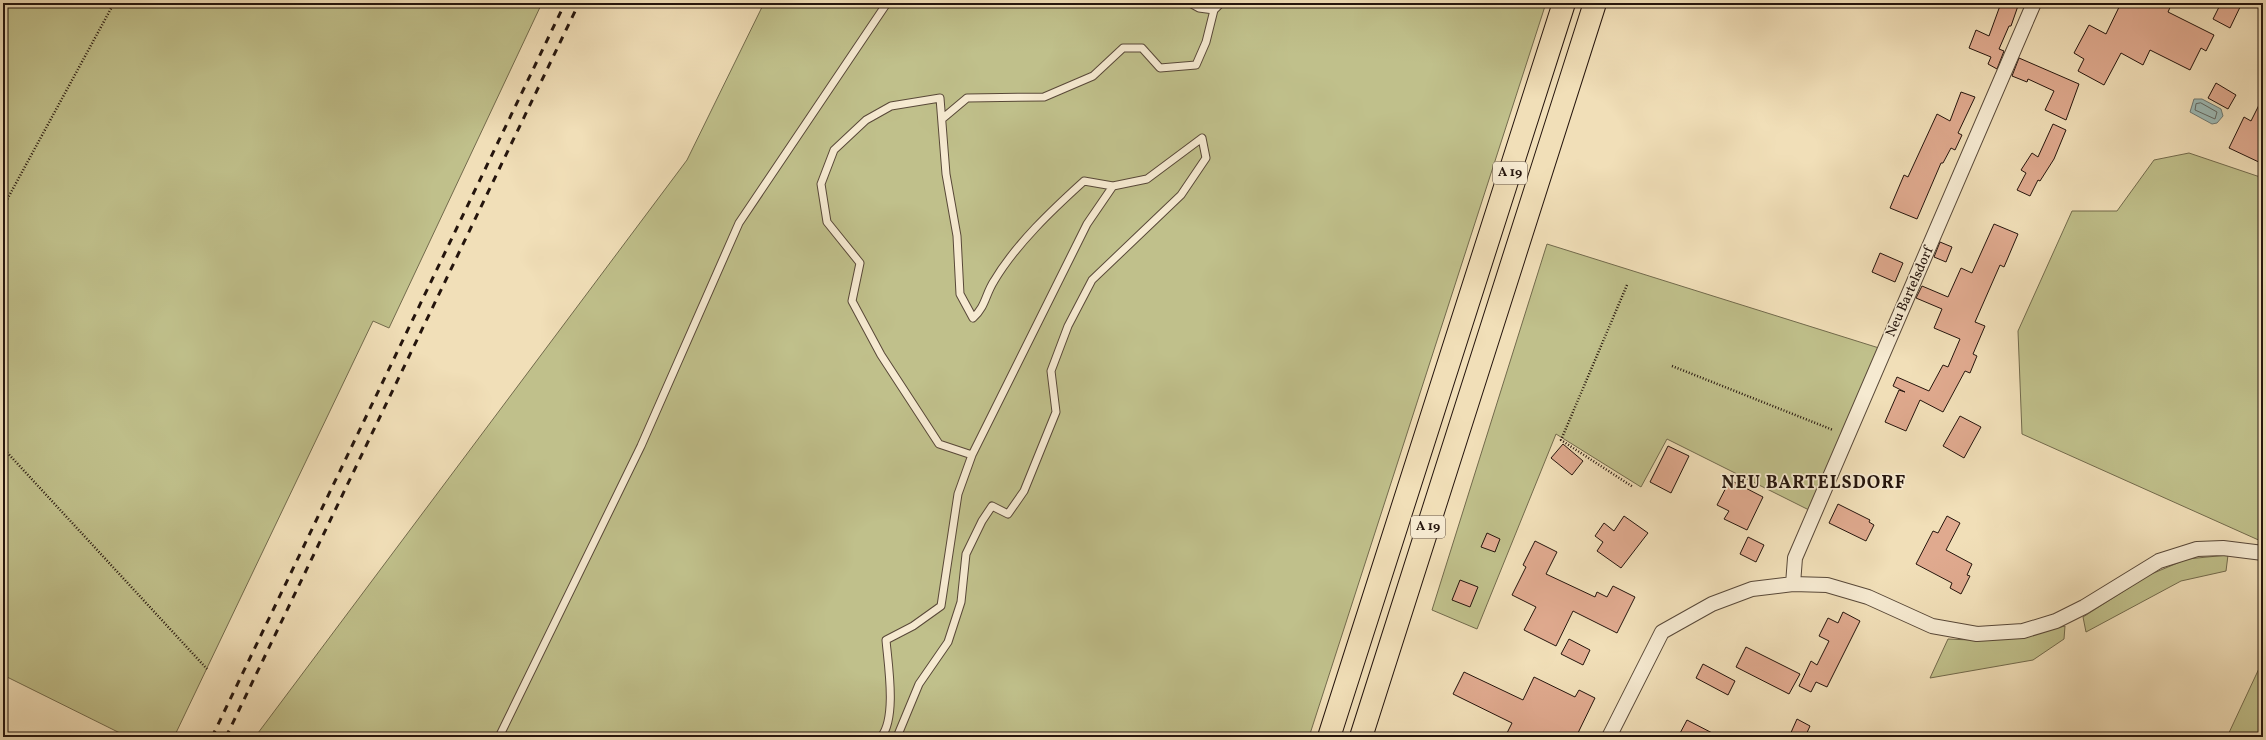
<svg xmlns="http://www.w3.org/2000/svg" width="2266" height="740" font-family="Vollkorn,serif">
<style>
.green{fill:#c0c08b;stroke:#726a4c}
.water{fill:#9dbbb7;stroke:#6d7973}
.lines{fill:none;stroke-linecap:round;stroke-linejoin:round}
.shore{stroke:#616862;stroke-width:1}
.building{fill:#e0aa8f;stroke:#25150d}
.service-casing{stroke:#584838;stroke-width:9}
.minor-casing{stroke:#584838;stroke-width:16}
.motorway-casing{stroke:#25150d;stroke-width:24}
.path{stroke:#25150d;stroke-width:2.5;stroke-dasharray:1 2;stroke-linecap:butt}
.service{stroke:#f6ead1;stroke-width:7}
.minor{stroke:#f6ead1;stroke-width:14}
.motorway{stroke:#f1dfb8;stroke-width:22}
.rail{stroke:#25150d;stroke-width:3;stroke-dasharray:7 7;stroke-linecap:butt}
.labels{text-anchor:middle;dominant-baseline:central;stroke-width:3.5;stroke-linejoin:round;paint-order:stroke}
.shield{fill:#f6ead1;stroke:#645548;stroke-width:1}
.shield-label{font-size:13px;font-weight:bold;fill:#25150d}
.street-label{font-size:14px;fill:#25150d;stroke:#f6ead1}
.district-label{font-size:18px;font-weight:bold;letter-spacing:1px;fill:#25150d;stroke:#f6ead1}
</style>
<rect width="100%" height="100%" fill="#f1dfb8"/>
<filter id="stains"><feTurbulence type="fractalNoise" baseFrequency=".005" numOctaves="4"/><feColorMatrix values="0 0 0 0 .2 0 0 0 0 .09 0 0 0 0 .02 0 0 0 .5 -.17"/></filter>
<radialGradient id="worn" r=".72"><stop offset=".6" stop-color="#630" stop-opacity="0"/><stop offset="1" stop-color="#630" stop-opacity=".3"/></radialGradient>
<path class="green" d="M 3,3 L 542,3 L 389,328 L 373,321 L 174,737 L 128,737 L 3,675 Z
M 764,3 L 1546,3 L 1309,737 L 255,737 L 687,160 Z
M 2189,153 L 2263,178 L 2263,542 L 2022,434 L 2018,331 L 2072,211 L 2117,211 L 2154,160 Z
M 1547,244 L 1879,348 L 1811,511 L 1667,439 L 1641,487 L 1556,434 L 1477,629 L 1432,610 Z
M 2228,555 L 2226,571 L 2181,581 L 2086,632 L 2083,617 L 2149,575 L 2187,559 Z
M 2065,626 L 2064,639 L 2033,660 L 1930,678 L 1948,639 C 1991,642 2023,636 2065,626 Z
M 2263,660 L 2263,737 L 2227,737 Z"/>
<path class="water" d="M 2194,99 L 2202,99 L 2221,109 L 2223,116 L 2217,123 L 2212,124 L 2190,112 Z"/>
<g class="lines">
<path class="shore" d="M 2201,103 L 2217,112 L 2215,119 L 2195,110 L 2196,104 Z"/>
</g>
<path class="building" d="M 2001,3 L 2019,3 L 2011,26 L 2009,26 L 1999,49 L 2004,51 L 1997,69 L 1988,64 L 1991,57 L 1969,48 L 1976,30 L 1989,36 Z
M 2121,3 L 2172,3 L 2168,12 L 2214,35 L 2206,51 L 2201,48 L 2190,70 L 2150,50 L 2143,65 L 2121,53 L 2104,85 L 2078,71 L 2084,59 L 2074,53 L 2089,25 L 2106,34 Z
M 2221,3 L 2242,3 L 2230,28 L 2213,19 Z
M 2019,58 L 2079,84 L 2066,120 L 2045,110 L 2054,91 L 2028,79 L 2027,82 L 2012,76 Z
M 2216,83 L 2236,95 L 2228,109 L 2208,98 Z
M 1961,92 L 1975,97 L 1958,133 L 1962,135 L 1955,150 L 1951,148 L 1943,163 L 1941,163 L 1917,219 L 1890,208 L 1904,175 L 1908,177 L 1937,114 L 1950,121 Z
M 2263,97 L 2263,164 L 2229,148 L 2244,117 L 2251,121 Z
M 2053,124 L 2066,130 L 2054,159 L 2040,181 L 2038,180 L 2030,196 L 2017,190 L 2026,173 L 2021,170 L 2032,153 L 2038,157 Z
M 1994,224 L 2018,234 L 2004,267 L 2000,265 L 1975,322 L 1985,326 L 1973,354 L 1977,356 L 1970,373 L 1965,371 L 1943,412 L 1920,400 L 1906,431 L 1885,422 L 1899,390 L 1905,392 L 1893,386 L 1897,377 L 1929,391 L 1943,365 L 1948,367 L 1960,339 L 1934,328 L 1942,309 L 1916,298 L 1922,286 L 1948,297 L 1961,268 L 1972,273 Z
M 1940,242 L 1952,247 L 1946,262 L 1934,257 Z
M 1880,253 L 1903,263 L 1895,282 L 1872,272 Z
M 1960,416 L 1981,427 L 1964,458 L 1943,446 Z
M 1563,444 L 1583,461 L 1572,475 L 1551,458 Z
M 1668,446 L 1689,456 L 1671,493 L 1650,482 Z
M 1730,480 L 1763,497 L 1747,530 L 1724,519 L 1729,511 L 1717,505 Z
M 1838,504 L 1870,520 L 1869,522 L 1874,525 L 1866,541 L 1829,523 Z
M 1624,516 L 1648,533 L 1621,568 L 1597,551 L 1603,542 L 1595,536 L 1604,523 L 1614,531 Z
M 1947,516 L 1960,523 L 1946,550 L 1972,564 L 1967,575 L 1970,576 L 1961,594 L 1950,588 L 1952,583 L 1916,564 L 1933,531 L 1938,533 Z
M 1487,533 L 1500,539 L 1495,552 L 1481,547 Z
M 1748,537 L 1764,545 L 1756,562 L 1740,554 Z
M 1535,541 L 1557,552 L 1546,574 L 1595,597 L 1597,592 L 1607,597 L 1613,586 L 1635,597 L 1617,633 L 1573,611 L 1556,646 L 1524,630 L 1536,607 L 1512,595 L 1526,567 L 1523,565 Z
M 1460,580 L 1478,587 L 1470,607 L 1452,600 Z
M 1843,612 L 1860,621 L 1827,687 L 1816,682 L 1811,692 L 1799,686 L 1811,661 L 1817,665 L 1829,641 L 1819,636 L 1828,618 L 1838,623 Z
M 1569,639 L 1590,650 L 1583,665 L 1561,654 Z
M 1746,647 L 1800,674 L 1789,694 L 1736,667 Z
M 1703,664 L 1735,681 L 1728,695 L 1696,678 Z
M 1464,672 L 1523,700 L 1534,677 L 1575,697 L 1579,690 L 1595,698 L 1576,737 L 1505,737 L 1512,723 L 1453,694 Z
M 1797,719 L 1810,726 L 1805,737 L 1789,737 Z
M 1687,720 L 1720,737 L 1678,737 Z"/>
<g class="lines">
<defs>
<path id="service" d="M 1190,3 L 1199,8 L 1214,10 L 1221,3
M 942,119 L 967,98 L 1044,97 L 1093,76 L 1123,48 L 1142,48 L 1160,68 L 1196,65 L 1206,42 L 1214,10
M 972,455 L 939,444 L 881,355 L 852,301 L 860,263 L 827,222 L 821,184 L 834,150 L 866,120 L 891,106 L 940,98 L 946,174 L 957,236 L 960,294 L 973,318 C 986,306 985,295 994,281 C 1016,244 1052,210 1084,181 L 1113,186
M 499,737 L 641,446 L 739,223 L 887,3
M 881,737 C 897,718 888,664 886,640 L 913,626 L 941,606 L 958,494 L 972,455 L 1087,224 L 1113,186 L 1147,179 L 1202,138 L 1206,158 L 1181,195 L 1092,280 L 1068,326 L 1051,371 L 1056,412 L 1024,491 L 1008,514 L 992,506 L 982,521 L 966,554 L 961,602 L 948,642 L 919,684 L 897,737"/>
<path id="minor" d="M 1793,584 L 1795,558 L 2034,3
M 1609,737 L 1662,632 L 1712,604 L 1752,589 L 1793,584 L 1827,585 L 1868,597 L 1932,626 L 1977,634 L 2023,631 L 2056,621 L 2084,607 L 2159,561 L 2197,549 L 2223,548 L 2263,553"/>
<path id="motorway" d="M 1329,737 L 1564,3
M 1361,737 L 1595,3"/>
</defs>
<use href="#service" class="service-casing"/>
<use href="#minor" class="minor-casing"/>
<use href="#motorway" class="motorway-casing"/>
<path class="path" d="M 3,207 L 114,3
M 1627,285 L 1561,440 L 1633,487
M 1672,366 L 1833,430
M 3,448 L 207,669"/>
<use href="#service" class="service"/>
<use href="#minor" class="minor"/>
<use href="#motorway" class="motorway"/>
<path class="rail" d="M 212,737 L 565,3
M 226,737 L 579,3"/>
</g>
<g class="labels">
<g class="shield">
<rect x="1493" y="162" width="34" height="22" rx="3"/>
<rect x="1411" y="516" width="34" height="22" rx="3"/>
</g>
<g class="shield-label">
<text x="1510" y="173">A 19</text>
<text x="1428" y="527">A 19</text>
</g>
<g class="street-label">
<text transform="translate(1910 292) rotate(-66)">Neu Bartelsdorf</text>
</g>
<g class="district-label">
<text x="1814" y="483">NEU BARTELSDORF</text>
</g>
</g>
<rect width="2266" height="740" fill="none" stroke="#f1dfb8" stroke-width="16"/>
<rect x="4" y="4" width="2258" height="732" fill="none" stroke="#25150d" stroke-width="2"/>
<rect x="8" y="8" width="2250" height="724" fill="none" stroke="#25150d"/>
<rect width="100%" height="100%" filter="url(#stains)"/>
<rect width="100%" height="100%" fill="url(#worn)"/>
</svg>
